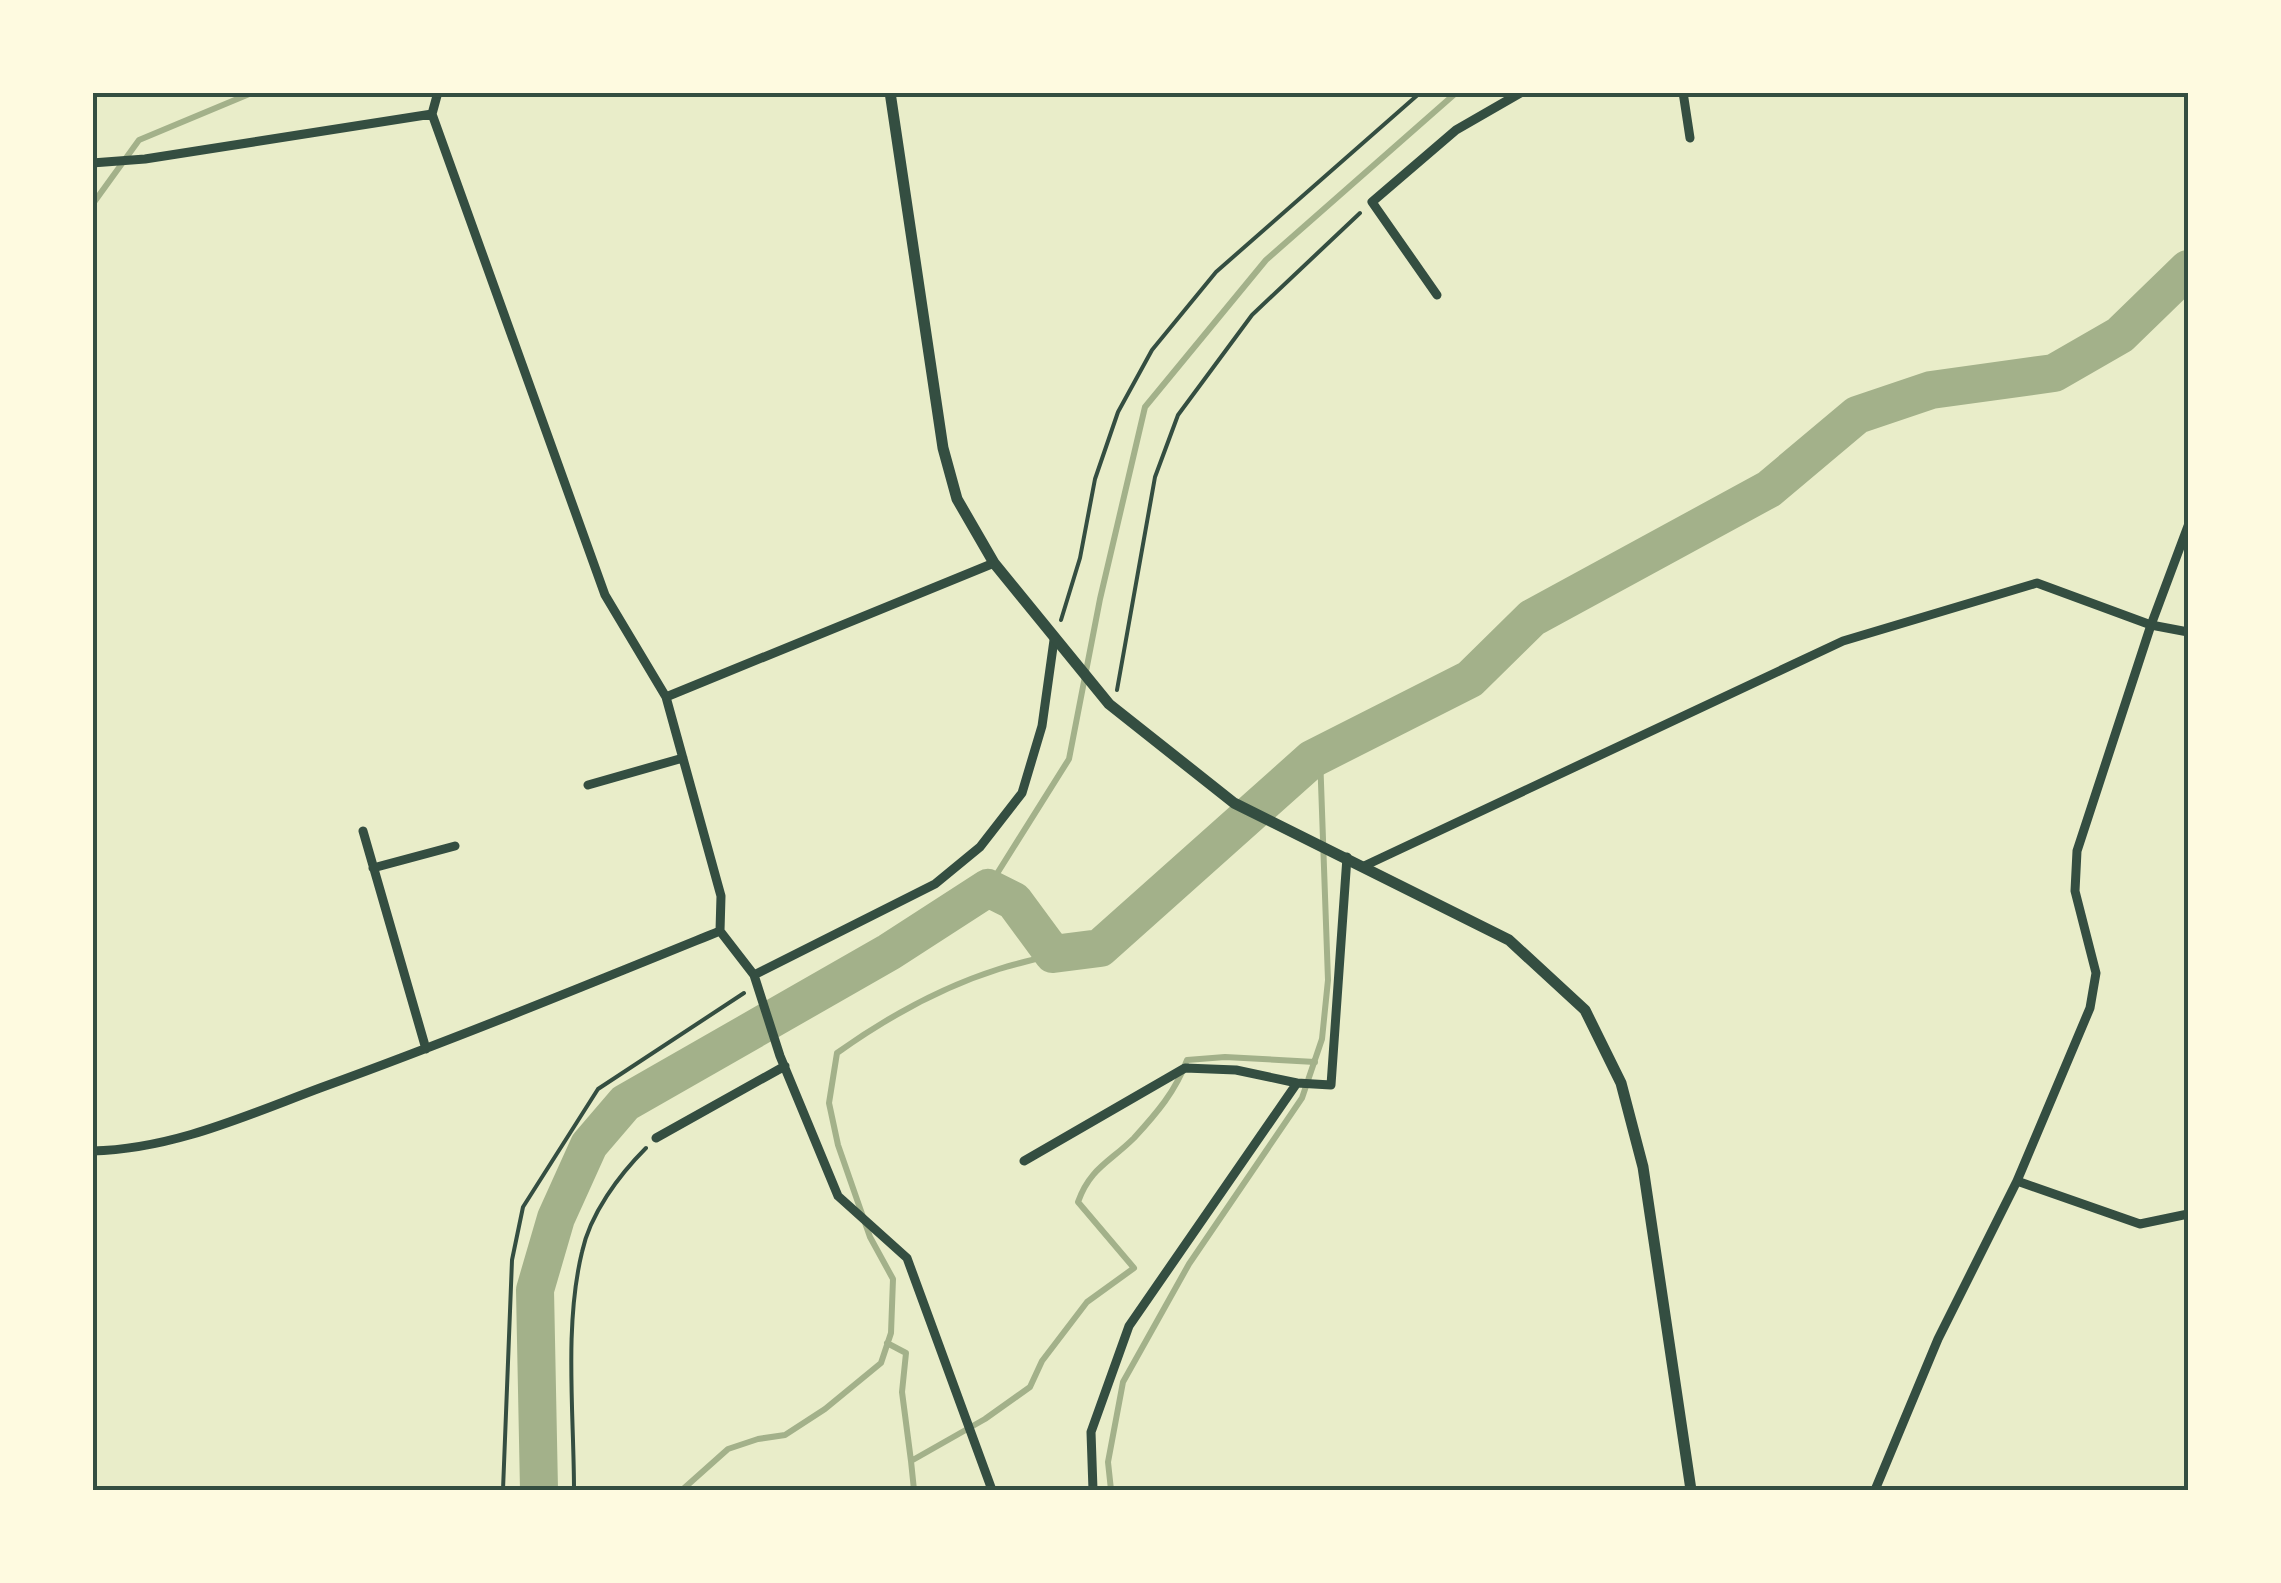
<svg xmlns="http://www.w3.org/2000/svg" width="2281" height="1583" font-family="'Titillium Web',sans-serif">
<style>
.lines{fill:none;stroke-linecap:round;stroke-linejoin:round}
.stream{stroke:#a3b18a;stroke-width:6}
.river{stroke:#a3b18a;stroke-width:38}
.path{stroke:#344e41;stroke-width:4}
.minor{stroke:#344e41;stroke-width:9}
.tertiary{stroke:#344e41;stroke-width:11}
.neatline{fill:none;stroke:#344e41;stroke-width:4}
</style>
<rect width="100%" height="100%" fill="#e9edc9"/>
<g class="lines">
<path class="stream" d="M 92,205 L 139,140 L 254,92
M 988,888 L 1069,759 L 1100,599 L 1145,407 L 1266,260 L 1457,92
M 887,1343 L 906,1353 L 902,1392 L 911,1461
M 682,1490 L 728,1449 L 758,1439 L 785,1435 L 825,1409 L 881,1363 L 891,1333 L 893,1279 L 870,1237 L 838,1145 L 829,1103 L 837,1053 C 886,1018 942,987 999,969 C 1017,963 1035,960 1053,954
M 914,1490 L 911,1461 L 985,1419 L 1030,1387 L 1042,1361 L 1087,1302 L 1134,1268 L 1078,1202 C 1090,1168 1110,1162 1134,1138 C 1156,1114 1176,1091 1187,1060 L 1225,1057 L 1315,1062
M 1111,1490 L 1108,1462 L 1123,1382 L 1189,1264 L 1302,1098 L 1322,1039 L 1328,980 L 1320,755"/>
<path class="river" d="M 539,1490 L 535,1290 L 556,1218 L 589,1145 L 625,1103 L 889,952 L 988,888 L 1014,901 L 1053,954 L 1100,948 L 1312,759 L 1470,679 L 1532,618 L 1769,489 L 1857,415 L 1931,390 L 2054,373 L 2120,335 L 2188,269"/>
<path class="path" d="M 1061,620 L 1080,558 L 1095,479 L 1118,412 L 1152,350 L 1216,272 L 1421,92
M 1117,690 L 1155,477 L 1178,415 L 1252,315 L 1360,213
M 503,1490 L 512,1260 L 523,1207 L 598,1089 L 744,993
M 574,1490 C 574,1415 564,1326 582,1252 C 590,1214 619,1175 646,1148"/>
<path class="minor" d="M 1683,92 L 1690,138
M 432,114 L 605,595 L 666,697 L 721,896 L 720,931
M 92,163 L 145,159 L 432,114 L 438,92
M 1437,295 L 1372,202 L 1456,130 L 1522,92
M 666,697 L 994,563
M 588,785 L 683,758
M 363,831 L 426,1049
M 1362,867 L 1843,641 L 2037,583 L 2151,625 L 2188,632
M 373,868 L 455,846
M 754,975 L 935,884 L 980,847 L 1022,793 L 1042,726 L 1054,640
M 656,1138 L 785,1066
M 92,1151 C 173,1149 245,1116 320,1088 C 455,1039 587,985 720,931 L 754,975 L 780,1056 L 838,1196 L 907,1258 L 992,1490
M 1024,1161 L 1185,1068 L 1236,1070 L 1297,1083
M 2017,1181 L 2140,1224 L 2188,1214
M 1093,1490 L 1091,1432 L 1129,1326 L 1297,1083 L 1331,1085 L 1347,857
M 1875,1490 L 1938,1339 L 2017,1181 L 2090,1008 L 2096,973 L 2075,891 L 2077,851 L 2151,625 L 2188,526"/>
<path class="tertiary" d="M 890,92 L 943,448 L 957,499 L 994,563 L 1109,704 L 1234,803 L 1509,940 L 1585,1010 L 1621,1083 L 1643,1167 L 1691,1490"/>
</g>
<rect width="2281" height="1583" fill="none" stroke="#fefae0" stroke-width="190"/>
<rect x="95" y="95" width="2091" height="1393" class="neatline"/>
</svg>
